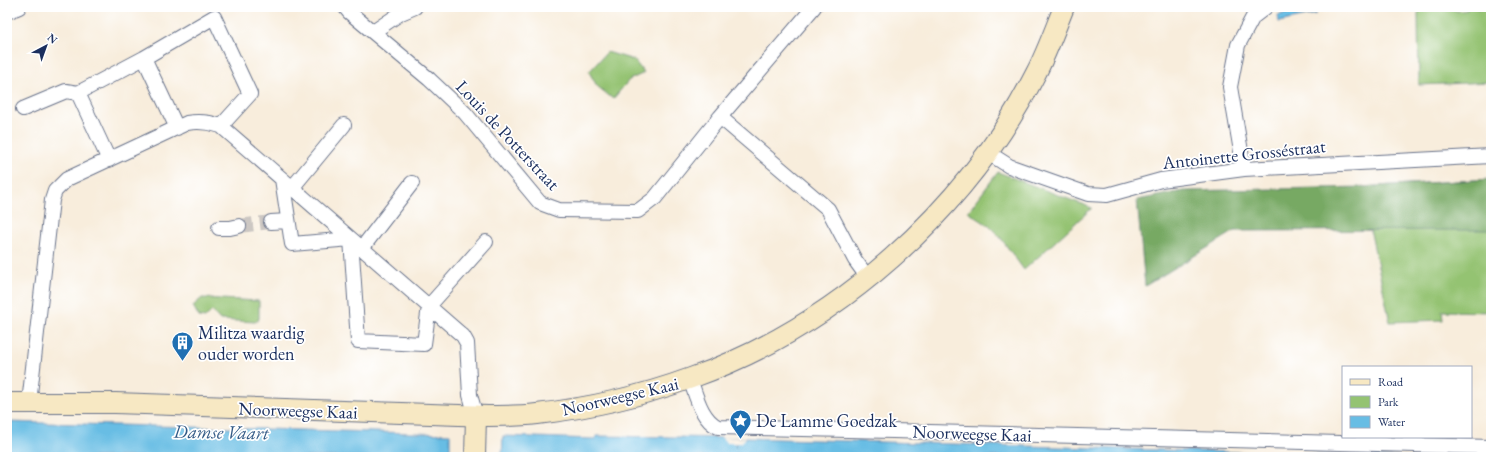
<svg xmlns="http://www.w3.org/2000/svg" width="1498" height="464" font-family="'EB Garamond',serif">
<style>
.green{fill:#94c372;stroke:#587968}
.forest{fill:#77a964;stroke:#496c61}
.water{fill:#68bde4;stroke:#4276a1}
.pier{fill:#f8eddc}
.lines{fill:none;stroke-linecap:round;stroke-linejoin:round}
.ferry{stroke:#325a86;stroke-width:1;stroke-dasharray:5 4;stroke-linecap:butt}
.street-tunnel{stroke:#ccc7c3;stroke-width:14;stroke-dasharray:14 7;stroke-linecap:butt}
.street-casing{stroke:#68728a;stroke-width:16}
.secondary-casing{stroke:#68728a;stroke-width:22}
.street{stroke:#fff;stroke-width:14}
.secondary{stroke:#f7e8c3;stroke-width:20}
.labels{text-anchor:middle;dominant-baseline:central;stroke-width:3.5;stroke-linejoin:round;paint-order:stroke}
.street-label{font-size:18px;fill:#1b2f5e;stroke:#fff}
.poi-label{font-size:18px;fill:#1b2f5e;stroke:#fff;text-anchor:start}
.water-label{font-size:19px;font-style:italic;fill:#325a86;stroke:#fff}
</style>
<rect width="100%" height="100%" fill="#fff"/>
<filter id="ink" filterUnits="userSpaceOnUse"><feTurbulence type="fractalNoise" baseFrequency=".025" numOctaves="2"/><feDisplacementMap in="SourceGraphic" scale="8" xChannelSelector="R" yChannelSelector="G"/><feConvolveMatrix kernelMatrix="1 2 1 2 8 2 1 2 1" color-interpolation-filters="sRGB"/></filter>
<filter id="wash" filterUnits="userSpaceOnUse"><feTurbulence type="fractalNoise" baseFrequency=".012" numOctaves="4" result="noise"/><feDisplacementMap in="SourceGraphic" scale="16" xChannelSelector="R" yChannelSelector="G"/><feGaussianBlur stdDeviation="0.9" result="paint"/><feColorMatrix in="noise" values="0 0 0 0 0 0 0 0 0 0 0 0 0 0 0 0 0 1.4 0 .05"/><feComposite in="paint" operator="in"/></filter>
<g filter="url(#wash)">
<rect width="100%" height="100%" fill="#f8eddc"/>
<path class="green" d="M 1420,7 L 1449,7 L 1457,11 L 1467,10 L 1467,7 L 1477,7 L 1477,9 L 1489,8 L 1491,11 L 1491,82 L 1419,85 L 1418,15 Z
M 607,52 L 634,60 L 644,73 L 629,80 L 613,99 L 597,86 L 589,72 Z
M 998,172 L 1092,208 L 1024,270 L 1000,237 L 988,225 L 968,212 Z
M 1491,179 L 1491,312 L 1442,311 L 1443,320 L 1390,322 L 1361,187 Z
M 202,298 L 259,301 L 259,319 L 255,322 L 220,320 L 212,311 L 205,318 L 199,317 L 193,306 Z"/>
<path class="forest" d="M 1491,179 L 1491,230 L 1235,231 L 1145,286 L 1137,200 L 1183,191 L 1361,187 Z"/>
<path class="water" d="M 1315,7 L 1316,14 L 1279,22 L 1278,15 Z
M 7,422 L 450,434 L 450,457 L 7,457 Z
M 503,436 L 595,439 L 596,436 L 746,438 L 1406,457 L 502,457 Z"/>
<path class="pier" d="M 721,437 L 746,438 L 741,443 L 727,443 Z"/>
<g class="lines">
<path class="ferry" d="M 735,443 L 738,457"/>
</g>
</g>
<g filter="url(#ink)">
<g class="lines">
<path class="street-tunnel" d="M 239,226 L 271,222"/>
<defs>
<path id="street" d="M 345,7 L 349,12 L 429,79 L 465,113 L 540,203 L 559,210 L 638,211 L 655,198 L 720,117 L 828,209 L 855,260 L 868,278
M 7,12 L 19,7
M 373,32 L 401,13 L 415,7
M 144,58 L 177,128
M 78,93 L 109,160
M 23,109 L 66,91 L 78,93 L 144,58 L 214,17 L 250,94 L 221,126
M 720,117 L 814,7
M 987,152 L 1009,166 L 1088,194 L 1107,195 L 1161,180 L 1244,169 L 1491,156
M 1244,169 L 1230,87 L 1238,45 L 1253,17 L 1266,7
M 282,179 L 292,244 L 351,239 L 358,341 L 424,344 L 429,306 L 486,242
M 292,188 L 344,125
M 271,222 L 288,221
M 219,228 L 230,228 L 239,226
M 362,248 L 412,183
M 690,379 C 696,395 701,419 718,427 L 893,431 L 1491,447
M 29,403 L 52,200 L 55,191 L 67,179 L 187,123 C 199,121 209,122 221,126 L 463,336 L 467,343 L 470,395 L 476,416"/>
<path id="secondary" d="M 7,403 L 115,403 L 488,416 C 504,416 521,416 537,414 C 589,408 642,396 691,378 C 836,327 967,210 1036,73 C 1047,52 1055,29 1064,7
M 475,457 L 476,416"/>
</defs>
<use href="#street" class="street-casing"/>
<use href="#secondary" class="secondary-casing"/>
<use href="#street" class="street"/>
<use href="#secondary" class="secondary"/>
</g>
</g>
<defs>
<symbol id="building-pin" viewBox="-11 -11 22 30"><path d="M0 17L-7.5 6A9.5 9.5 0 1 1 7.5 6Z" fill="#1f6fb2" stroke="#fff"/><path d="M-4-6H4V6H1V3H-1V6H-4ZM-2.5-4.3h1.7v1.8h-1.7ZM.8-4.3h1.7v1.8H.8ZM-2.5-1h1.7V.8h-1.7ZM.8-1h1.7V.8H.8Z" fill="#fff"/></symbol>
<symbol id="sight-pin" viewBox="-11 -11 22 30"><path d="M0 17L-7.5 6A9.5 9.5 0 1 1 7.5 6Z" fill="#1f6fb2" stroke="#fff"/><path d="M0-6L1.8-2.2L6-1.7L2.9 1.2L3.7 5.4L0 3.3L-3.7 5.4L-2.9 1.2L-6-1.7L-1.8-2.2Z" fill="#fff"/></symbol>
</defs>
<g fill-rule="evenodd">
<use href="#building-pin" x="170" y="330" width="25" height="34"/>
<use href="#sight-pin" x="728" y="408" width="25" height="34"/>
</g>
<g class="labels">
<g class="street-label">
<text transform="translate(508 135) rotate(47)">Louis de Potterstraat</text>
<text transform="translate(1244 154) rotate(-6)">Antoinette Grosséstraat</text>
<text transform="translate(620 396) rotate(-13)">Noorweegse Kaai</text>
<text transform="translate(298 410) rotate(2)">Noorweegse Kaai</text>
<text transform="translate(972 433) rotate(2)">Noorweegse Kaai</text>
</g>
<g class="poi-label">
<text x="198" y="332">Militza waardig<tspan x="198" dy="21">ouder worden</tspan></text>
<text x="756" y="420">De Lamme Goedzak</text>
</g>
<g class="water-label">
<text transform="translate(221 432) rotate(1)">Damse Vaart</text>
</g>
</g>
<rect width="1498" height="464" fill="none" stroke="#fff" stroke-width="24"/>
<rect x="1342" y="366" width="130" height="72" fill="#ffffff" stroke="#a4acbf"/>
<rect x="1350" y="379" width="20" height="6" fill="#f7e8c3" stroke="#a4acbf"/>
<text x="1378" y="386" font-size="12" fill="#1b2f5e">Road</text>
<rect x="1350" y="396" width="20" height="12" fill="#94c372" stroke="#a4acbf"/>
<text x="1378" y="406" font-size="12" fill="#1b2f5e">Park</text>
<rect x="1350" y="416" width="20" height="12" fill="#68bde4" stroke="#a4acbf"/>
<text x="1378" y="426" font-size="12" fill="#1b2f5e">Water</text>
<g transform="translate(46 46) rotate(41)" stroke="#ffffff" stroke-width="3" paint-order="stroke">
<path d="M0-3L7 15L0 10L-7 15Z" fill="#1b2f5e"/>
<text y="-6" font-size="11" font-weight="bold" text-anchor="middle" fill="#1b2f5e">N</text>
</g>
</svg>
